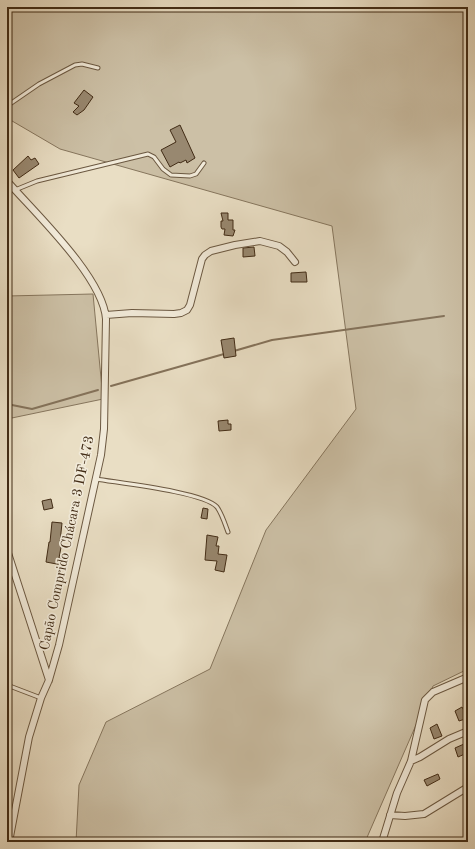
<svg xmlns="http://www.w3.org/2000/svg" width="475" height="849" font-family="'Old Standard TT',serif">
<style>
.green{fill:#ccc0a6;stroke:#86765e}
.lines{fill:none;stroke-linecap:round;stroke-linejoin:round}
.stream{stroke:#84725a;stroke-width:2}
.building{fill:#988870;stroke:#412b15}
.service-casing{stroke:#6b5841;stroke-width:5}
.minor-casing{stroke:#6b5841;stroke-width:8}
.service{stroke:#f1ead9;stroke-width:3}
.minor{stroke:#f1ead9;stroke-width:6}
.labels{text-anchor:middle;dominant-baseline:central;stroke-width:3.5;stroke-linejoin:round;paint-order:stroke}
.street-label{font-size:14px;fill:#412b15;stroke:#f1ead9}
</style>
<rect width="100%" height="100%" fill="#e9dec4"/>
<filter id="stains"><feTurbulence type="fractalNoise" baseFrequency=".005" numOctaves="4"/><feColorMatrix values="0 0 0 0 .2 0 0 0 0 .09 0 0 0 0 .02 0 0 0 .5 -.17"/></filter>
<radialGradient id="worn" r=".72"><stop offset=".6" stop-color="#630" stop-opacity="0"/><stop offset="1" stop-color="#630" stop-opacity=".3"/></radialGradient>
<path class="green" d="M 7,7 L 468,7 L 468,669 L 433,686 L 365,842 L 76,842 L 79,785 L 106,722 L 210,669 L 266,530 L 356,409 L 332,226 L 60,149 L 7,118 Z
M 93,294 L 103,399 L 7,419 L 7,296 Z"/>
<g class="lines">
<path class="stream" d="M 234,351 L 272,340 L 444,316
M 111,386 L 224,354
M 7,404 L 32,409 L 98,390"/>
</g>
<path class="building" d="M 84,90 L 93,97 L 84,110 L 77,115 L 73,112 L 79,106 L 74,103 Z
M 180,125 L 195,158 L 187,163 L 186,160 L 180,163 L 179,162 L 170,167 L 161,150 L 176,142 L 170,130 Z
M 28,156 L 31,160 L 35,158 L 39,164 L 19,178 L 13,170 Z
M 221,213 L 228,213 L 228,220 L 233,220 L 233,230 L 235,230 L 233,236 L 224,235 L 225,229 L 222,229 L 221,227 L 221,221 L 223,221 Z
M 254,247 L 255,256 L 243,257 L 243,248 Z
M 306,272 L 307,282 L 291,282 L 291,273 Z
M 234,338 L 236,356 L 224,358 L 221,340 Z
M 228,420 L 228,424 L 231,424 L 231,430 L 219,431 L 218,421 Z
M 51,499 L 53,508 L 44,510 L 42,501 Z
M 203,508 L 208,509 L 207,519 L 201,518 Z
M 52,522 L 62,523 L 60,542 L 62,542 L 59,558 L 63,559 L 62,565 L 46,562 L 49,542 L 50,542 Z
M 207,535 L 218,537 L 216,546 L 219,546 L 218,554 L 227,555 L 224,572 L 215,570 L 217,561 L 205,560 Z
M 462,707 L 468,718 L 459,721 L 455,711 Z
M 437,724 L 442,736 L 434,739 L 430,728 Z
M 464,744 L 467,753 L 458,757 L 455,748 Z
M 438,774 L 440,779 L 427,786 L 424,780 Z"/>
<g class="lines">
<defs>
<path id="service" d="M 7,106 L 39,84 L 75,65 L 82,64 L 98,68
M 15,190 L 37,181 L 148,154 L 154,157 L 163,169 L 171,175 L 190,176 L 196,174 L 204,163
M 96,479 C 119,483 204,492 217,507 C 222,514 225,524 228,532
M 7,685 L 41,698
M 463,842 L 468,839"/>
<path id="minor" d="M 7,181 C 35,213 103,277 106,319 L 104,429 L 101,455 L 59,645 L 49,680 L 41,698 L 29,737 L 9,842
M 106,315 L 132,313 L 174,314 L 181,313 L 187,310 L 190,305 L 202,259 L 205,255 L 211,251 L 235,245 L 260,241 L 279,246 L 287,252 L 295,262
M 7,550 L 49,680
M 411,761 L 420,757 L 449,739 L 468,731
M 390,815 L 405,816 L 424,814 L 468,787
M 382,842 L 397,793 L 411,761 L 425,700 L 433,692 L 468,677"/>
</defs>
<use href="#service" class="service-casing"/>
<use href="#minor" class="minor-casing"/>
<use href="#service" class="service"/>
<use href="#minor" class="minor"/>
</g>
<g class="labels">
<g class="street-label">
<text transform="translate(67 543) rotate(-78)">Capão Comprido Chácara 3 DF-473</text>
</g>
</g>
<rect width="475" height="849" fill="none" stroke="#e9dec4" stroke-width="24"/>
<rect x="8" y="8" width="459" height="833" fill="none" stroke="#412b15" stroke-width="2"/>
<rect x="12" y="12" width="451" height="825" fill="none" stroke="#412b15"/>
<rect width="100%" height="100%" filter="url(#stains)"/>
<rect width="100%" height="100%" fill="url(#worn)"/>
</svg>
